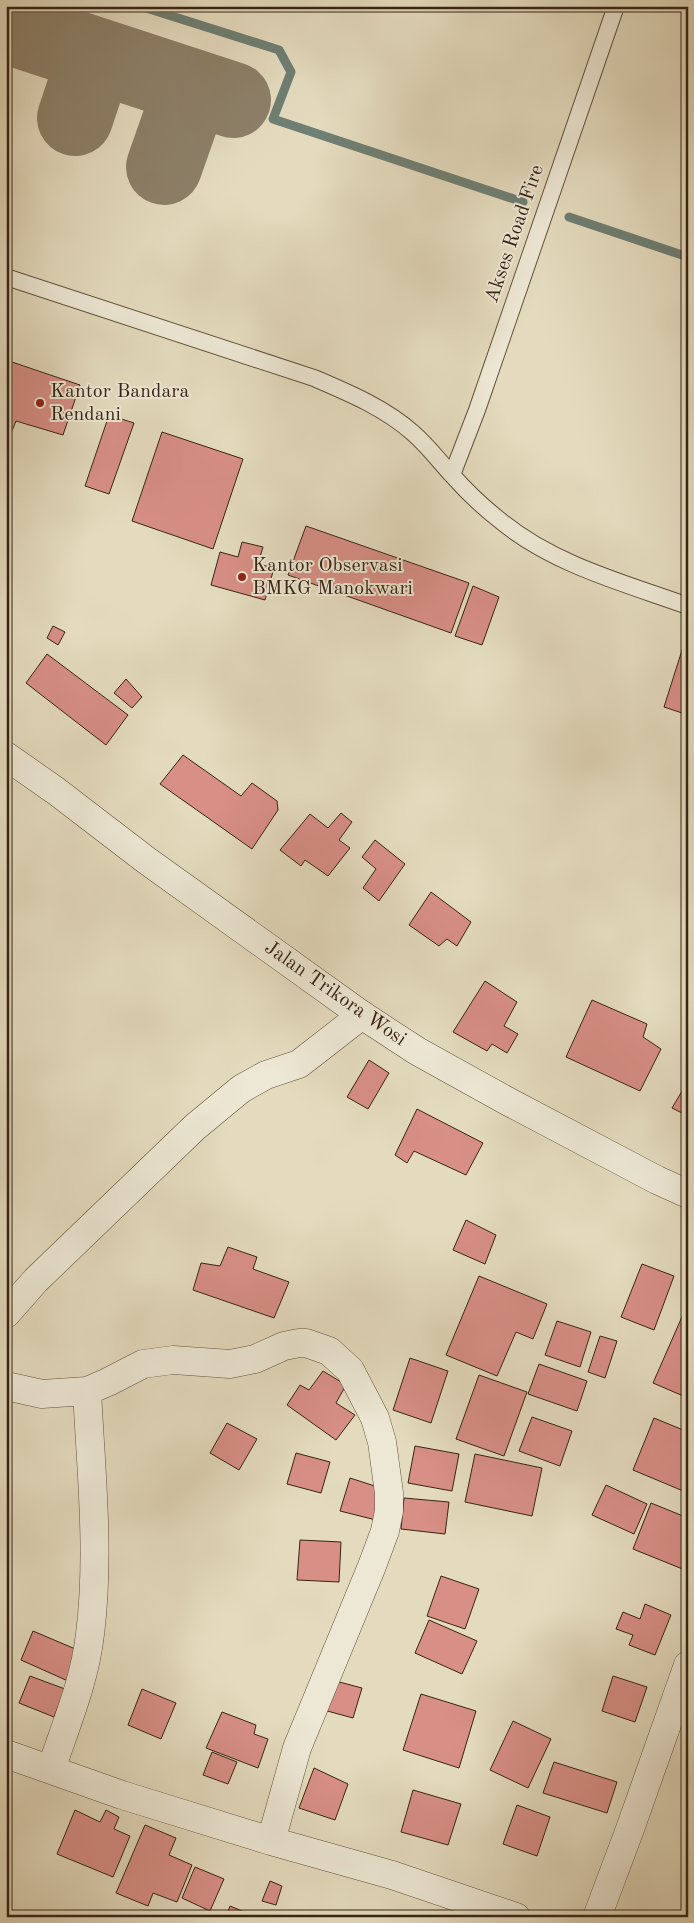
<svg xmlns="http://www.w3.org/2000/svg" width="694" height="1923" font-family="'Old Standard TT',serif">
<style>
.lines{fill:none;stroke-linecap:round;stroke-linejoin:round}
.stream{stroke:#6f7f73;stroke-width:9}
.taxiway{stroke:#8d8069;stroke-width:76}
.building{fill:#d88f86;stroke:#362414}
.service-casing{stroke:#62523e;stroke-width:18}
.minor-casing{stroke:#62523e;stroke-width:29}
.tertiary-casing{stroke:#62523e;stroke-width:29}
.service{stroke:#ede8d5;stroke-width:16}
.minor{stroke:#ede8d5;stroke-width:28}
.tertiary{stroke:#ede8d5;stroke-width:28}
.poi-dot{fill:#8f2418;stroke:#ede8d5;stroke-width:2}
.labels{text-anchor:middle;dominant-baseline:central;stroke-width:4;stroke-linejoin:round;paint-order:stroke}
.street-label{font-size:20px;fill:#362414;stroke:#ede8d5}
.poi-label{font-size:20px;fill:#362414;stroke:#ede8d5;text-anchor:start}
</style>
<rect width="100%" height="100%" fill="#e4dbbe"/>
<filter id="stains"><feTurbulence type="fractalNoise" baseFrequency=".004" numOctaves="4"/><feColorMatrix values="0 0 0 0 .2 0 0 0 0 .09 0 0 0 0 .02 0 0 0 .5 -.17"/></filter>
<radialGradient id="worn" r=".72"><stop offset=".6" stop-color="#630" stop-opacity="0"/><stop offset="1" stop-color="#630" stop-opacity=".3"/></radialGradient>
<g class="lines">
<path class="stream" d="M 140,6 L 279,50 L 291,72 L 273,119 L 523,202
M 569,217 L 688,257"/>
<path class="taxiway" d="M 6,24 L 22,31 L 233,100
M 75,118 L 90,73 L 101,64 L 110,60
M 164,167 L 184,110 L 209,93"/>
</g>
<path class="building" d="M 6,360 L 80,385 L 63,435 L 16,421 L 8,441 L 6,440 Z
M 109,415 L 134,423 L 109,494 L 85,486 Z
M 162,432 L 243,459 L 213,549 L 132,521 Z
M 306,526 L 469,583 L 451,633 L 288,575 Z
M 242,542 L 263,547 L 258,564 L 274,568 L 265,600 L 211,585 L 220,552 L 238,557 Z
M 473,586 L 499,597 L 482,645 L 455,636 Z
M 53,626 L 65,632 L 58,645 L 47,638 Z
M 683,647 L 688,648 L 688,715 L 664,707 Z
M 47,654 L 128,715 L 106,745 L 26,683 Z
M 126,679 L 142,697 L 132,708 L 114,693 Z
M 183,755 L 241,796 L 252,783 L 277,801 L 278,810 L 252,849 L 160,784 Z
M 341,813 L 352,822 L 339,840 L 350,848 L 328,876 L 305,860 L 301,866 L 280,850 L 310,814 L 328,828 Z
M 375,840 L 405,864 L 379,901 L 363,888 L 376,869 L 362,857 Z
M 431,892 L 471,922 L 457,946 L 447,939 L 439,946 L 409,925 Z
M 485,981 L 517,1002 L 504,1026 L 518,1034 L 507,1053 L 492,1044 L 487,1051 L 453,1032 Z
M 592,1000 L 647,1024 L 643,1037 L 661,1049 L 640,1091 L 566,1057 Z
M 369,1060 L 389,1073 L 368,1109 L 347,1097 Z
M 688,1081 L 688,1116 L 672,1108 Z
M 417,1109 L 483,1143 L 466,1175 L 414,1151 L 407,1163 L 395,1155 Z
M 466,1220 L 496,1235 L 485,1264 L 453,1250 Z
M 228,1247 L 257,1257 L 253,1269 L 289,1282 L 274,1318 L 193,1290 L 201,1263 L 220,1266 Z
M 642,1264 L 674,1276 L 654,1330 L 621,1317 Z
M 479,1276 L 547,1304 L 533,1339 L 516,1332 L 497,1376 L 446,1355 Z
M 688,1303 L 688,1398 L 653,1383 Z
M 557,1321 L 591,1332 L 580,1367 L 545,1355 Z
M 600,1336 L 617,1341 L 605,1378 L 588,1372 Z
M 410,1358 L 448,1371 L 431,1423 L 393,1410 Z
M 539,1364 L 587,1381 L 577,1411 L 528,1394 Z
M 323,1371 L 346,1385 L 336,1403 L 355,1415 L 336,1440 L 287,1405 L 300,1385 L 309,1390 Z
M 479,1375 L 527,1392 L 504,1456 L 456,1439 Z
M 532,1417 L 572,1431 L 560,1466 L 519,1451 Z
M 654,1418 L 688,1432 L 688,1493 L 633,1470 Z
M 227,1423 L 257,1439 L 239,1470 L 210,1453 Z
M 415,1446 L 459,1454 L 452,1491 L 408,1483 Z
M 296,1453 L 330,1462 L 321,1493 L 287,1484 Z
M 475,1454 L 542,1468 L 532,1516 L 465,1502 Z
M 350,1478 L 384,1489 L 376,1520 L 340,1511 Z
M 606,1485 L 647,1504 L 634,1534 L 592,1515 Z
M 404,1498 L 449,1502 L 445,1534 L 401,1529 Z
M 651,1503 L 688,1518 L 688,1564 L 685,1570 L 633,1549 Z
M 300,1540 L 341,1542 L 339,1582 L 297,1580 Z
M 441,1576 L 479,1589 L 465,1629 L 427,1616 Z
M 645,1604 L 671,1615 L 655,1655 L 629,1645 L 633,1635 L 616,1629 L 623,1612 L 640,1619 Z
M 429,1620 L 477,1641 L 462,1674 L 415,1653 Z
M 33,1631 L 80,1651 L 68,1681 L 21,1660 Z
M 30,1676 L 65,1689 L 54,1717 L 19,1703 Z
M 613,1676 L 647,1687 L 635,1722 L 602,1711 Z
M 328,1679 L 362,1688 L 353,1718 L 320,1709 Z
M 142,1689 L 176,1703 L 161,1739 L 128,1725 Z
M 421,1694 L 476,1711 L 459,1768 L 403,1750 Z
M 222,1712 L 256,1725 L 254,1734 L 268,1739 L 258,1768 L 206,1748 Z
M 513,1721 L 551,1739 L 528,1788 L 490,1770 Z
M 212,1752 L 237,1762 L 228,1784 L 203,1775 Z
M 554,1762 L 617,1782 L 607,1813 L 543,1793 Z
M 314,1768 L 348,1784 L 335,1820 L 299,1808 Z
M 413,1790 L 461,1804 L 448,1845 L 401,1832 Z
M 517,1805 L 550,1817 L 537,1856 L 503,1844 Z
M 75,1810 L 100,1822 L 106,1810 L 119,1817 L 114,1829 L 130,1836 L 113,1877 L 57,1854 Z
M 145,1825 L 176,1838 L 169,1855 L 192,1865 L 177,1902 L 153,1893 L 148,1906 L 116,1893 Z
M 195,1867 L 224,1879 L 210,1911 L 182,1898 Z
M 270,1881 L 282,1886 L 276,1905 L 262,1901 Z
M 230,1906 L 257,1917 L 226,1917 Z"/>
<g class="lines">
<defs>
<path id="service" d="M 6,277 L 314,378 C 349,393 385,408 413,433 C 428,446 439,461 452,475 C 467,492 484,508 502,522 C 555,565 624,583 688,606
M 452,475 L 477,410 L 616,6"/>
<path id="minor" d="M 6,1314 L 36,1280 L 195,1127 L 241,1089 L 266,1075 L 299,1064 L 362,1015
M 6,1386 L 42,1394 L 87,1391 L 108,1382 L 143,1364 L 173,1360 L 230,1364 L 255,1359 L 284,1346 L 299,1343 L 306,1343 L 329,1351 L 350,1370 L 375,1418 L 382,1442 L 389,1493 L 389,1511 L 385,1531 L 372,1566 L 297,1748 L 271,1841
M 6,1754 L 122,1795 L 271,1841 L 392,1875 L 516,1917
M 51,1769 C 66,1725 85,1680 90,1634 C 100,1556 91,1469 87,1391
M 597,1917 L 630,1829 L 688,1665"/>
<path id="tertiary" d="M 6,756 L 56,791 L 146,860 L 362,1015 L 417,1051 L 509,1102 L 657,1180 L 688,1194"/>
</defs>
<use href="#service" class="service-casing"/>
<use href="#minor" class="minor-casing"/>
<use href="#tertiary" class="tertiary-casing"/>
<use href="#service" class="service"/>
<use href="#minor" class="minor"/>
<use href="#tertiary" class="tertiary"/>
</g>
<g class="poi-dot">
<circle cx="40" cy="403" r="5"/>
<circle cx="242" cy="577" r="5"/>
</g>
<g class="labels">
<g class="street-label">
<text transform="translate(515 234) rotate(-71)">Akses Road Fire</text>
<text transform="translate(335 994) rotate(35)">Jalan Trikora Wosi</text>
</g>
<g class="poi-label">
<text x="50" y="392">Kantor Bandara<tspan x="50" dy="23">Rendani</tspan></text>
<text x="252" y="566">Kantor Observasi<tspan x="252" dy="23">BMKG Manokwari</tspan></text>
</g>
</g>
<rect width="694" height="1923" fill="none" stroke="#e4dbbe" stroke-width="25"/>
<rect x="8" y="8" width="679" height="1908" fill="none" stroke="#362414" stroke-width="2.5"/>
<rect x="12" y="12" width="669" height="1898" fill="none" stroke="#362414"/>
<rect width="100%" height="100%" filter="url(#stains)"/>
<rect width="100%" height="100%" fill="url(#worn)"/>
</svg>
